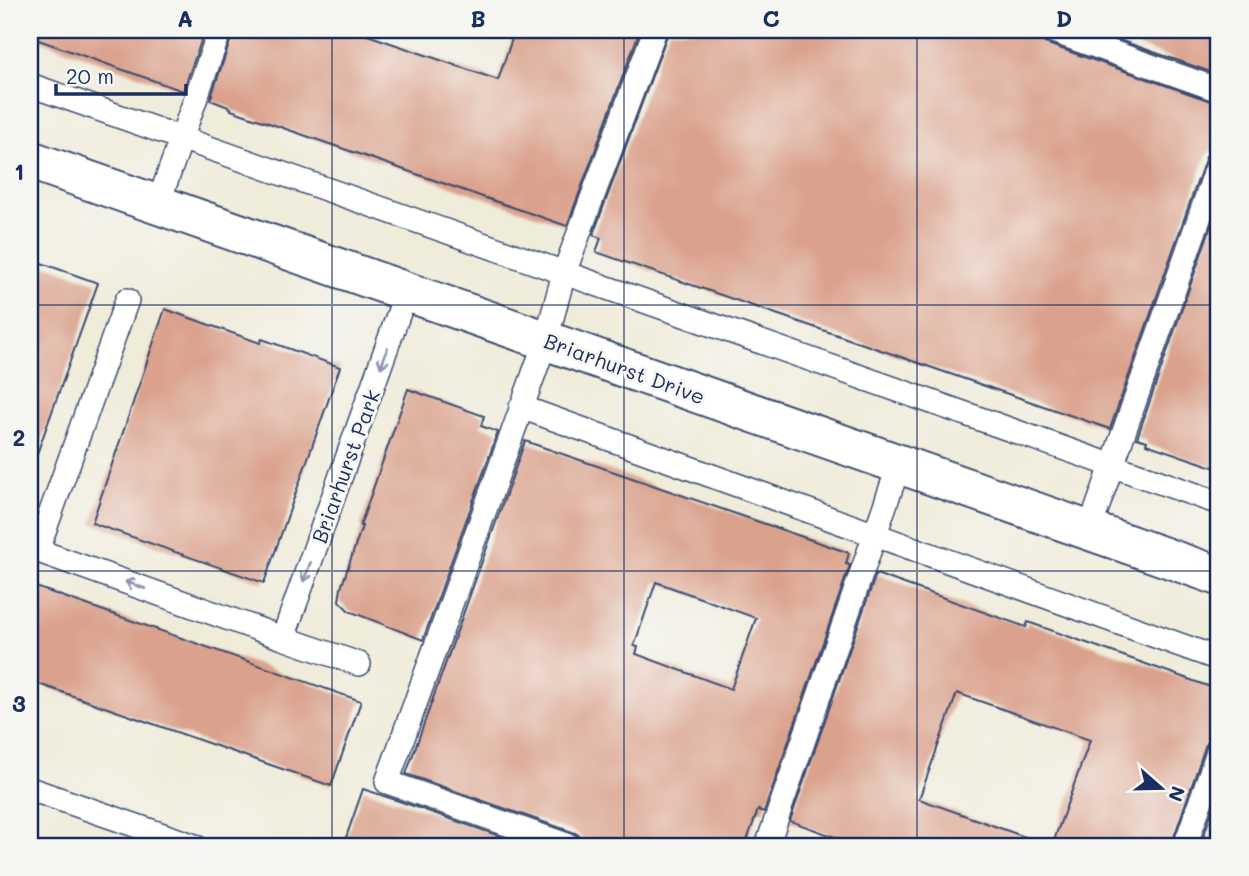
<svg xmlns="http://www.w3.org/2000/svg" width="1249" height="876" font-family="Mali,sans-serif">
<style>
.building{fill:#daa18c;fill-rule:evenodd}
.lines{fill:none;stroke-linecap:round;stroke-linejoin:round}
.lane-casing{stroke:#3b4b71;stroke-width:26}
.street-casing{stroke:#3b4b71;stroke-width:42}
.lane{stroke:#fff;stroke-width:23}
.street{stroke:#fff;stroke-width:38}
.oneway{stroke:#8d97ae}
.grid{fill:none;stroke:#1b2f5e;stroke-width:2;stroke-opacity:0.55}
.labels{text-anchor:middle;dominant-baseline:central;stroke-width:6;stroke-linejoin:round;paint-order:stroke}
.street-label{font-size:21px;fill:#1b2f5e;stroke:#f6f6f2}
.neatline{fill:none;stroke:#1b2f5e;stroke-width:2.5}
.grid-label{font-size:23px;text-anchor:middle;font-weight:bold;fill:#1b2f5e}
</style>
<rect width="100%" height="100%" fill="#f6f6f2"/>
<filter id="ink" filterUnits="userSpaceOnUse"><feTurbulence type="fractalNoise" baseFrequency=".0143" numOctaves="2"/><feDisplacementMap in="SourceGraphic" scale="14" xChannelSelector="R" yChannelSelector="G"/><feConvolveMatrix kernelMatrix="1 2 1 2 8 2 1 2 1" color-interpolation-filters="sRGB"/></filter>
<filter id="wash" filterUnits="userSpaceOnUse"><feTurbulence type="fractalNoise" baseFrequency=".00686" numOctaves="4" result="noise"/><feDisplacementMap in="SourceGraphic" scale="28" xChannelSelector="R" yChannelSelector="G"/><feGaussianBlur stdDeviation="1.57" result="paint"/><feColorMatrix in="noise" values="0 0 0 0 0 0 0 0 0 0 0 0 0 0 0 0 0 1.4 0 .05"/><feComposite in="paint" operator="in"/></filter>
<g filter="url(#wash)">
<rect width="100%" height="100%" fill="#f0ecda"/>
<g id="blocks">
<path class="building" d="M 30,30 L 205,30 L 183,91 L 30,37 Z
M 234,30 L 353,30 L 498,80 L 515,30 L 640,30 L 567,226 L 231,110 L 231,108 L 210,100 Z
M 669,30 L 1036,30 L 1039,38 L 1045,43 L 1219,104 L 1219,148 L 1210,151 L 1206,157 L 1110,429 L 596,252 L 601,238 L 593,235 Z
M 1091,30 L 1219,30 L 1219,75 Z
M 1219,203 L 1219,469 L 1146,444 L 1147,441 L 1137,438 Z
M 30,259 L 98,283 L 34,462 L 30,461 Z
M 165,309 L 260,343 L 262,339 L 340,367 L 264,583 L 92,523 Z
M 408,389 L 484,416 L 481,426 L 498,432 L 423,640 L 349,611 L 339,601 L 341,588 L 362,526 L 360,526 Z
M 525,441 L 849,553 L 846,564 L 850,565 L 764,812 L 758,810 L 745,846 L 584,846 L 581,837 L 575,833 L 406,774 ZM 656,582 L 756,618 L 731,689 L 636,654 L 638,647 L 634,646 Z
M 876,574 L 1026,627 L 1028,622 L 1219,690 L 1219,735 L 1210,738 L 1206,744 L 1171,846 L 1052,846 L 1090,740 L 957,693 L 919,799 L 1039,842 L 1038,846 L 860,846 L 790,821 Z
M 30,585 L 361,701 L 331,786 L 30,681 Z
M 363,789 L 396,800 L 528,846 L 343,846 Z
M 1219,791 L 1219,846 L 1200,846 Z"/>
</g>
</g>
<g filter="url(#ink)">
<use href="#blocks" fill-opacity="0" stroke="#3b4b71" stroke-width="2"/>
<g class="lines">
<defs>
<path id="lane" d="M 1050,30 L 1219,90
M 30,85 L 1219,503
M 158,204 L 220,30
M 521,407 L 1219,659
M 1089,531 L 1219,162
M 30,548 L 283,638 L 406,293
M 37,551 L 127,300
M 283,638 L 359,664
M 30,789 L 195,846
M 570,846 L 387,782 L 546,340 L 564,273 L 655,30
M 767,846 L 899,465
M 1185,846 L 1219,749"/>
<path id="street" d="M 30,160 L 1219,576"/>
</defs>
<use href="#lane" class="lane-casing"/>
<use href="#street" class="street-casing"/>
<use href="#lane" class="lane"/>
<use href="#street" class="street"/>
</g>
<defs><path id="oneway-shaft" d="M-6 0H5M1.5-3L5.5 0L1.5 3" fill="none" stroke-width="1.6" stroke-linecap="round" stroke-linejoin="round" transform="scale(1.75)"/></defs>
<g class="oneway">
<use href="#oneway-shaft" transform="translate(384 358) rotate(109)"/>
<use href="#oneway-shaft" transform="translate(307 572) rotate(110)"/>
<use href="#oneway-shaft" transform="translate(135 585) rotate(-160)"/>
</g>
</g>
<path class="grid" d="M 332,30 L 332,846M 624,30 L 624,846M 917,30 L 917,846M 30,305 L 1219,305M 30,571 L 1219,571"/>
<g class="labels">
<g class="street-label">
<text transform="translate(625 368) rotate(20)">Briarhurst Drive</text>
<text transform="translate(345 466) rotate(-70)">Briarhurst Park</text>
</g>
</g>
<rect width="1249" height="876" fill="none" stroke="#f6f6f2" stroke-width="77"/>
<g transform="translate(1161 788) rotate(110)" stroke="#f6f6f2" stroke-width="5" paint-order="stroke">
<path d="M0-5L12 26L0 18L-12 26Z" fill="#1b2f5e"/>
<text y="-10" font-size="19" font-weight="bold" text-anchor="middle" fill="#1b2f5e">N</text>
</g>
<path d="M56 84v10h130v-10" fill="none" stroke="#1b2f5e" stroke-width="3.5"/>
<text x="66" y="84" font-size="21" fill="#1b2f5e" stroke="#f6f6f2" stroke-width="5" paint-order="stroke">20 m</text>
<rect x="38" y="38" width="1172" height="800" class="neatline"/>
<g class="grid-label">
<text x="185" y="27">A</text>
<text x="478" y="27">B</text>
<text x="771" y="27">C</text>
<text x="1064" y="27">D</text>
<text x="19" y="180">1</text>
<text x="19" y="446">2</text>
<text x="19" y="712">3</text>
</g>
</svg>
